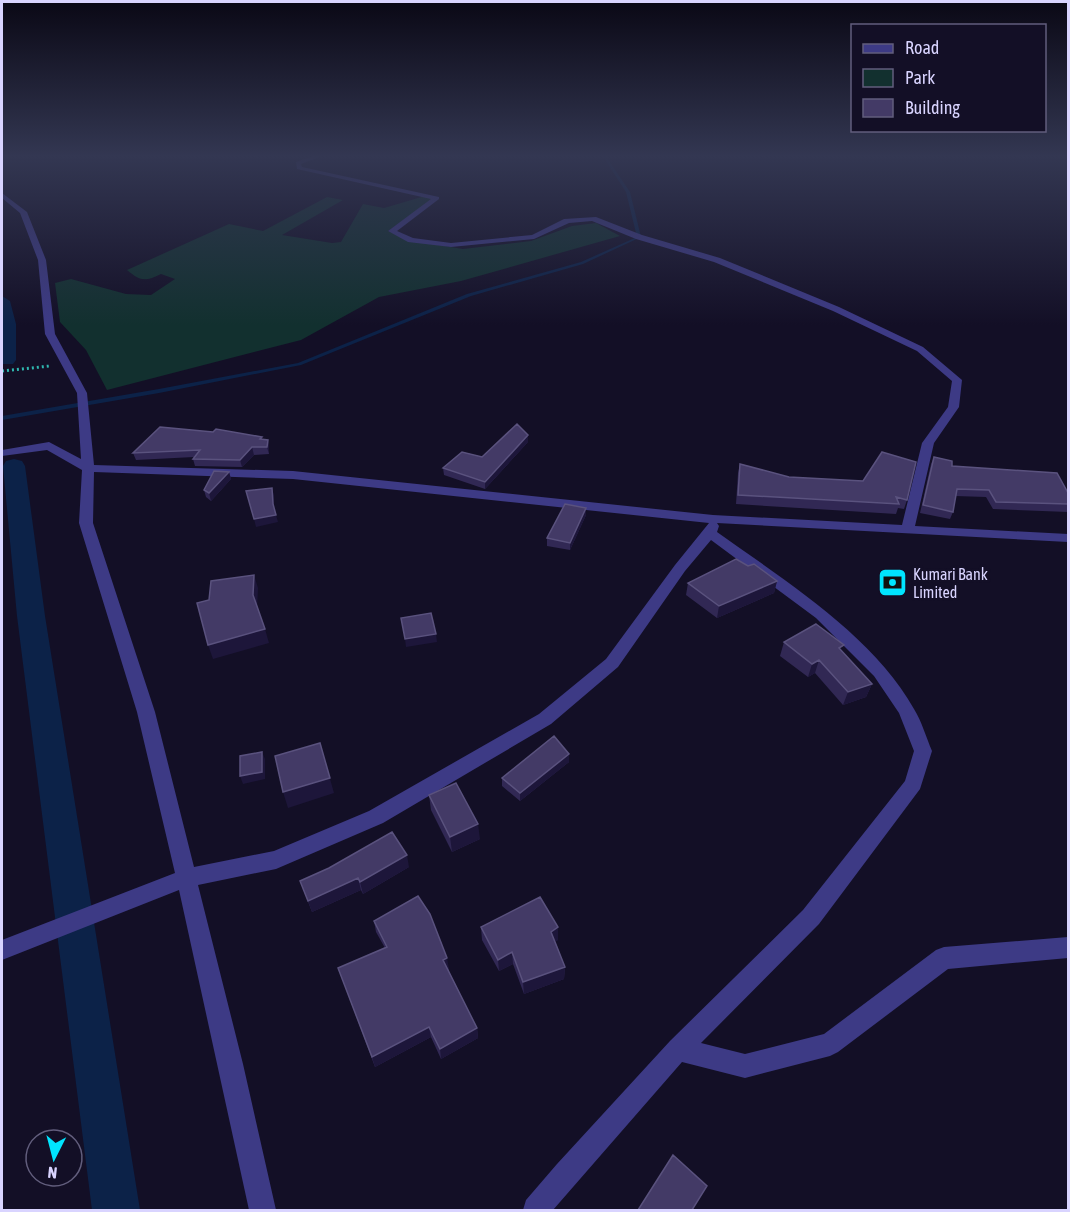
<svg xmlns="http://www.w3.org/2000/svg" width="1070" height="1212" font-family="'Asap Condensed',sans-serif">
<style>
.green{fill:#12302f}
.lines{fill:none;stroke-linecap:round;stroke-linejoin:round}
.stream{fill:#0c2248;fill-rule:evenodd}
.canal{fill:#0c2248;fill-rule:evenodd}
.path{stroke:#2fb8b0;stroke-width:3;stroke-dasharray:2 3;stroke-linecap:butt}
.street{fill:#3d3a85;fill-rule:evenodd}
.wall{fill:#312854}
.shaded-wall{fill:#1d163a}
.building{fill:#433a66;stroke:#5a527e;stroke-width:1.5}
.labels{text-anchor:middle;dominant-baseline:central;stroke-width:6;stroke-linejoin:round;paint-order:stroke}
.poi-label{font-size:16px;fill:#d9d4ff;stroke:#130f26;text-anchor:start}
</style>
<rect width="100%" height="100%" fill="#130f26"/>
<path class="green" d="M 425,196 L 433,199 L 388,231 L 408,240 L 463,249 L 531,241 L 572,226 L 596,223 L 620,236 L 461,281 L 379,297 L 301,340 L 107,390 L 86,350 L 60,322 L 55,283 L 71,279 L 126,294 L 151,295 L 175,279 L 161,274 C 145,282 140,281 127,270 L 229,224 L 263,231 L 327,197 L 343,200 L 282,235 L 332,243 L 341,242 L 363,204 L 384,208 Z"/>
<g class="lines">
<path class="stream" d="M 602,155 L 605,155 L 630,192 L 641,237 L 583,264 L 471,296 L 301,365 L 159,393 L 2,420 L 2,416 L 159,389 L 298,363 L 467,294 L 581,262 L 637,237 L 626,192 Z"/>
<path class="canal" d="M 2,296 L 10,301 L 16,324 L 16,360 L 13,364 L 2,364 Z
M 14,459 L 22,461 L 25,466 L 45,616 L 140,1210 L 92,1210 L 17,616 L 3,466 L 6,461 Z"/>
<path class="path" d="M 2,371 L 50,366"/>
<path class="street" d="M 316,155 L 325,155 L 301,164 L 302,167 L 439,197 L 439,199 L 397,231 L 413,238 L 451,243 L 532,235 L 564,219 L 596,217 L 642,235 L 720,258 L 839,307 L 923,347 L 962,380 L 959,407 L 934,443 L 915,526 L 1068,534 L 1068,542 L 717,523 L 719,526 L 717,532 C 784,580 873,635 914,709 C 922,722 926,737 932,751 L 920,789 L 819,924 L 701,1043 L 745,1054 L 824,1034 L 936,950 L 944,947 L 1068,937 L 1068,958 L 948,969 L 838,1052 L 830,1056 L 745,1078 L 682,1062 L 553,1210 L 523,1210 L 526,1200 L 557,1164 L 670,1041 L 803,910 L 905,781 L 914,751 L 899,713 L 874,676 L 816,618 L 711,540 L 685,571 L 618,667 L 551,724 L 383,823 L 276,869 L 198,885 L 243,1064 L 276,1210 L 249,1210 L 179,890 L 2,960 L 2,940 L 175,873 L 137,712 L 79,523 L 82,470 L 47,450 L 2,456 L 2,450 L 49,442 L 81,459 L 77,393 L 45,334 L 38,260 L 20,213 L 2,198 L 2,193 L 27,212 L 46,260 L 55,334 L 87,393 L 94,465 L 293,471 L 713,515 L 902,525 L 922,443 L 948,407 L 952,381 L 917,351 L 833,311 L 714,262 L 636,239 L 592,221 L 569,223 L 534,239 L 451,247 L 408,242 L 388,231 L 431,199 L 297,169 L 296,162 ZM 94,472 L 293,479 L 709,523 L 675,565 L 606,659 L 539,714 L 369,811 L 274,851 L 194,867 L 155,712 L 93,523 Z"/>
</g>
<path class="wall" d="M 262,439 L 268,440 L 269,448 L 269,454 L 254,455 L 242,467 L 195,466 L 193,459 L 194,457 L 136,460 L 133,453 Z
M 528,442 L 485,489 L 444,475 L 443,468 Z
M 934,457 L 952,466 L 1068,493 L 1068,512 L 993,509 L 986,497 L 955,496 L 953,512 L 950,519 L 920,513 L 931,464 Z
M 740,464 L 789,477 L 907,500 L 904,509 L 898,508 L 896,514 L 736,504 L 738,473 Z
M 229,472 L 231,479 L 211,501 L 206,497 L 204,490 Z
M 586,508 L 586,515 L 570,550 L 547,546 L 547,538 Z
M 748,566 L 777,581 L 774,593 L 717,618 L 686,595 L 688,583 Z
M 784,642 L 842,652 L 872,684 L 866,697 L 843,705 L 815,673 L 808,677 L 780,656 Z
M 569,754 L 569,762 L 520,801 L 502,786 L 502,778 Z
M 429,795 L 480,839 L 452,852 L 431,810 Z
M 409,867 L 363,894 L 361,890 L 312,912 L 300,881 Z
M 374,921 L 449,969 L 448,970 L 477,1028 L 478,1038 L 441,1059 L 431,1037 L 375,1067 L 338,968 L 385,948 L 376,932 Z
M 481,927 L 558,927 L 558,940 L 555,941 L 565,967 L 564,979 L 524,994 L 513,964 L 499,971 L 482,940 Z"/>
<path class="shaded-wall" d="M 528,435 L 528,442 L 485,489 L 485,482 Z
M 268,440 L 269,448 L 269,454 L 267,447 Z
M 252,447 L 254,455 L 242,467 L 240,460 Z
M 229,472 L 231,479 L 211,501 L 209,493 Z
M 272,488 L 274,495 L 274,512 L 273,504 Z
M 586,508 L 586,515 L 570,550 L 570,543 Z
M 276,515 L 278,522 L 256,527 L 254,519 Z
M 254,575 L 258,588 L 257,609 L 253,595 Z
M 777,581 L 774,593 L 717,618 L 719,606 Z
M 265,629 L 269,643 L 213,659 L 208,645 Z
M 436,634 L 437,642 L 406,647 L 405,639 Z
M 819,660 L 815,673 L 808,677 L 812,664 Z
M 872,684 L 866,697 L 843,705 L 848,692 Z
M 320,743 L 334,793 L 288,808 L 283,792 Z
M 262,752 L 265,759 L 265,779 L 243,784 L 240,776 Z
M 569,754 L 569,762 L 520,801 L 520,793 Z
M 478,824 L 480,839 L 452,852 L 450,837 Z
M 407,855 L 409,867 L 363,894 L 360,882 Z
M 358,878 L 361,890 L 312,912 L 308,901 Z
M 558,927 L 558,940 L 550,944 L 551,932 Z
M 512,952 L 513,964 L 499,971 L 498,960 Z
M 447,958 L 449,969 L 445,971 L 443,960 Z
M 565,967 L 564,979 L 524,994 L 523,982 Z
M 429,1027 L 431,1037 L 375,1067 L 372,1057 Z
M 477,1028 L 478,1038 L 441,1059 L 440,1049 Z"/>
<path class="building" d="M 517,424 L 528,435 L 485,482 L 443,468 L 462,452 L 482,457 Z
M 160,427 L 213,432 L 216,429 L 262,437 L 260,439 L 268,440 L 267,447 L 252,447 L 240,460 L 193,459 L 200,450 L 133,453 Z
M 882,452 L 916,462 L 907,500 L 896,497 L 899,504 L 738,495 L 740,464 L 789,477 L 863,481 Z
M 934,457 L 952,461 L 952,466 L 1057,473 L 1068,493 L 1068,504 L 996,502 L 989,490 L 957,489 L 953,512 L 923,505 Z
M 214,471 L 229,472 L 209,493 L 204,490 Z
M 272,488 L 273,504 L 276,515 L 254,519 L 246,491 Z
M 565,504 L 586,508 L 570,543 L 547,538 Z
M 736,559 L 748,566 L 754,564 L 777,581 L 719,606 L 688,583 Z
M 254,575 L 253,595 L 265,629 L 208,645 L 197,603 L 209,600 L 211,581 Z
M 431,613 L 436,634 L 405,639 L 401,618 Z
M 816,624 L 844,645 L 839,648 L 872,684 L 848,692 L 819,660 L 812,664 L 784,642 Z
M 554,736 L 569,754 L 520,793 L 502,778 Z
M 320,743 L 330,778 L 283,792 L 275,756 Z
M 262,752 L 262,772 L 240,776 L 240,756 Z
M 456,783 L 478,824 L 450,837 L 429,795 Z
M 392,832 L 407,855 L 360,882 L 358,878 L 308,901 L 300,881 L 329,868 Z
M 418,896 L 430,914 L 447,958 L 443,960 L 477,1028 L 440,1049 L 429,1027 L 372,1057 L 338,968 L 387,947 L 374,921 Z
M 540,897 L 558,927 L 551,932 L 565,967 L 523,982 L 512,952 L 498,960 L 481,927 Z
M 673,1155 L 707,1186 L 692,1210 L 638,1210 Z"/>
<linearGradient id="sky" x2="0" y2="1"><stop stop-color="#0a0815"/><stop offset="0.48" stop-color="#333752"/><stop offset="1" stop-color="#333752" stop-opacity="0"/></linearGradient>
<rect width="1070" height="325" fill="url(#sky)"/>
<defs>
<symbol id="bank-square" viewBox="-11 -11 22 22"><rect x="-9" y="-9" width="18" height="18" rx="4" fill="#00e5ff" stroke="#130f26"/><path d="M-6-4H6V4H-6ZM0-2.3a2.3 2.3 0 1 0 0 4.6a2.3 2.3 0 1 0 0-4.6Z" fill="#111"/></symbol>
</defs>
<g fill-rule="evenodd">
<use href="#bank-square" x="876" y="566" width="33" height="33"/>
</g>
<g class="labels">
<g class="poi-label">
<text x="913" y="574">Kumari Bank<tspan x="913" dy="18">Limited</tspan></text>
</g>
</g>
<rect width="1070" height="1212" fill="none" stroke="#d9d4ff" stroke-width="6"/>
<rect x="851" y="24" width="195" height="108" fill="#130f26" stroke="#625e7d" stroke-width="1.5"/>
<rect x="863" y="44" width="30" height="9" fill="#3d3a85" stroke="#625e7d" stroke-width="1.5"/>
<text x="905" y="54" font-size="18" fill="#d9d4ff">Road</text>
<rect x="863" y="69" width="30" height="18" fill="#12302f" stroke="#625e7d" stroke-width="1.5"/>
<text x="905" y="84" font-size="18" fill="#d9d4ff">Park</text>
<rect x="863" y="99" width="30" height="18" fill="#433a66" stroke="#625e7d" stroke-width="1.5"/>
<text x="905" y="114" font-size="18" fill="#d9d4ff">Building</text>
<g transform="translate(54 1158) rotate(186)"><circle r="28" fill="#130f26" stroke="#625e7d" stroke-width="1.5"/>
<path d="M0-4.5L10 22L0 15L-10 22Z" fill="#00e5ff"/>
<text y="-9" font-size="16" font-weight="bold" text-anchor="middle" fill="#d9d4ff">N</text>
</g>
</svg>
